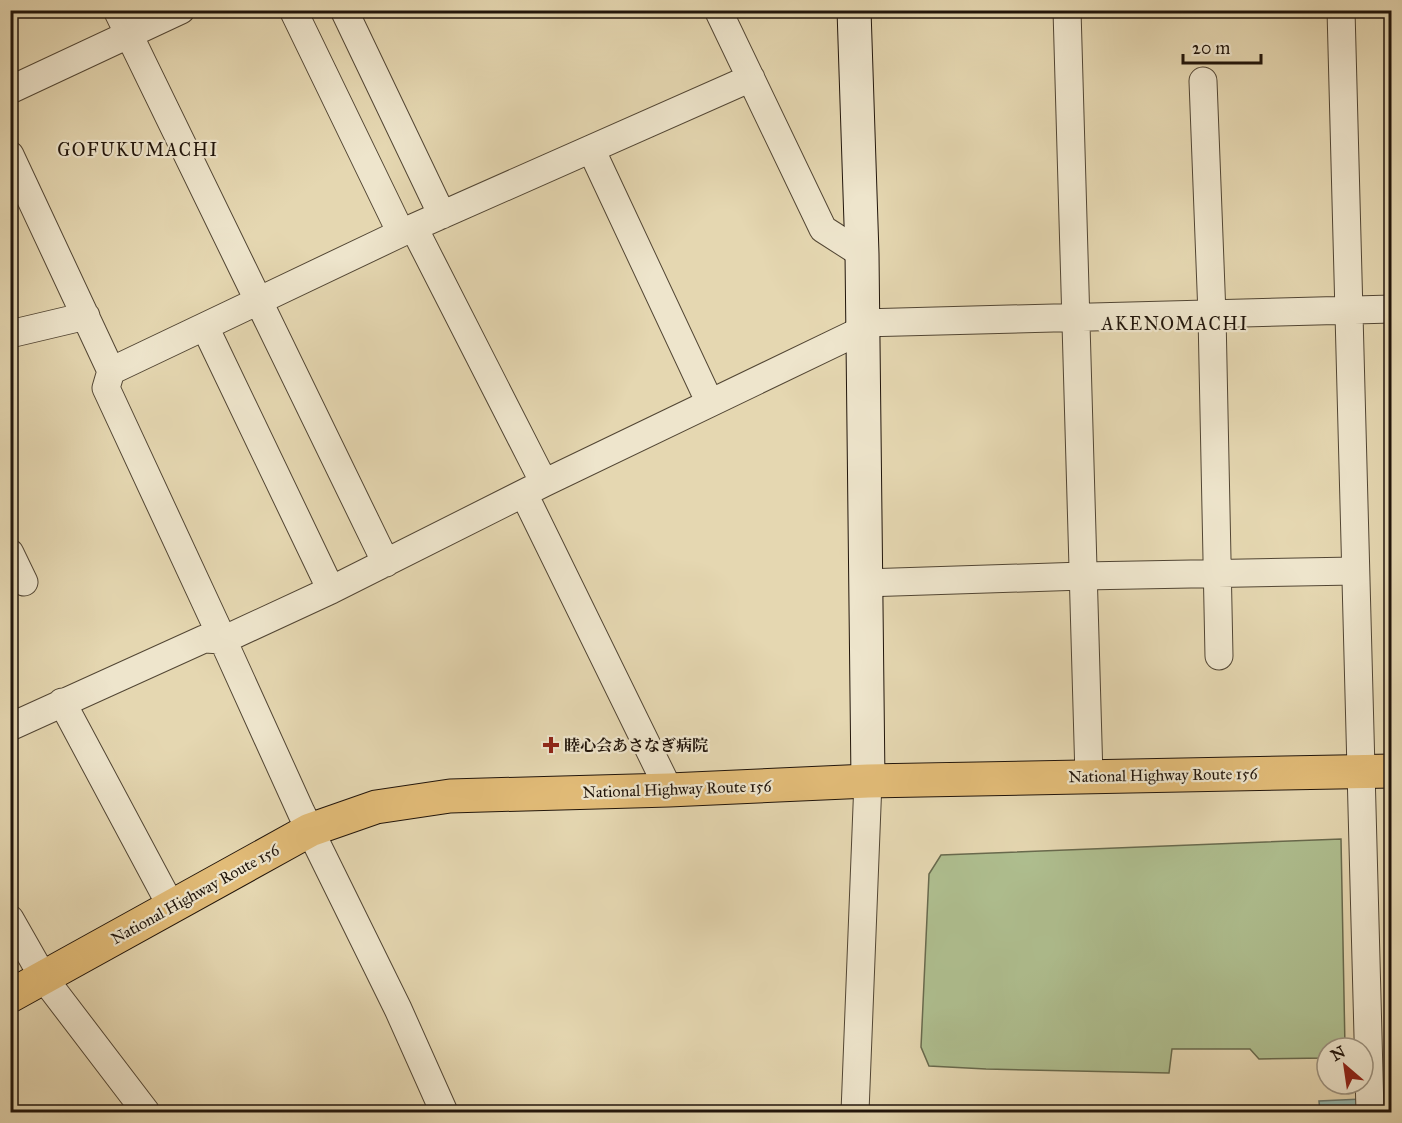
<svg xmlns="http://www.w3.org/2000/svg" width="1402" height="1123" font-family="'IM FELL Great Primer','Noto Serif JP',serif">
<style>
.garden{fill:#afbf90;stroke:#686a4e;stroke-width:1.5}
.water{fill:url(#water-ripples);stroke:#67776d;stroke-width:1.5}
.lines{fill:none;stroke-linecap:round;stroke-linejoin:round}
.street-casing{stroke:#524634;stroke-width:29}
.secondary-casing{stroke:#21150b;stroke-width:35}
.highway-casing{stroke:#21150b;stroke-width:35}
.street{stroke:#eee5cc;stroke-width:27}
.secondary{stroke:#eee5cc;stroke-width:33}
.highway{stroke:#e2bc78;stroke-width:33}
.poi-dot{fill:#8f2418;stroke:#eee5cc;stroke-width:2}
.labels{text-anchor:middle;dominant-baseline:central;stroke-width:4.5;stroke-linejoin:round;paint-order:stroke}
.poi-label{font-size:16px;font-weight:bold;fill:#21150b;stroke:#eee5cc;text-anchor:start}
.street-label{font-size:16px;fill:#21150b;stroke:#eee5cc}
.neighbourhood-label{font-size:18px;letter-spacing:1.5px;fill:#21150b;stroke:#eee5cc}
</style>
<defs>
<pattern id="water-ripples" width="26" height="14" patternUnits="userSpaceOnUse" patternTransform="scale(1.5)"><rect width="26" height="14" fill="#96b9af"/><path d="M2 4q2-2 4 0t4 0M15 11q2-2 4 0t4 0" fill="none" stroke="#819e95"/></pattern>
</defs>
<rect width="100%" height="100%" fill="#e5d7b1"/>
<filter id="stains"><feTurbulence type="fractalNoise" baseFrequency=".00333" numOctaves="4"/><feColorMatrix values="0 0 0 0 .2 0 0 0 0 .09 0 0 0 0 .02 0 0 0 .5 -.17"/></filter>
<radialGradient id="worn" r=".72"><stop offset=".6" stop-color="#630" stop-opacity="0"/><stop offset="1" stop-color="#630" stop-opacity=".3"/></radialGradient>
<path class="garden" d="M 1341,839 L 1345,1048 L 1327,1048 L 1327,1058 L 1259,1059 L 1250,1049 L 1172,1049 L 1169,1073 L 986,1069 L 929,1066 L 921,1047 L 929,874 L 941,855 Z"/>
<path class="water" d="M 1362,1099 L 1363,1112 L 1320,1112 L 1319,1101 Z"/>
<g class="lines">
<defs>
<path id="street" d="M 117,10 L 386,563
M 293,10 L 401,233
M 344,10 L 442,215
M 718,10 L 823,229 L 862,254
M 1067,10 L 1089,777
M 1341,10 C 1348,378 1361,745 1370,1112
M 1203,81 L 1212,315 L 1219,656
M 10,90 L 181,10
M 591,149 L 710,403
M 10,155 L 111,371 L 106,388 L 223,640 L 301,812 L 398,1009 L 444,1112
M 414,228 L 544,483
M 862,323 L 1392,309
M 205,327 L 331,590
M 10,334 L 86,316
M 111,371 L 401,233 L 751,78
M 524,494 L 669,790
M 10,553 L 24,582
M 864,583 L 1083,576 L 1355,571
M 62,702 L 171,906
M 10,727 L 204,639 L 223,640 L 331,590 L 544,483 L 862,330
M 10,919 L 43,977 L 146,1112
M 855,1112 L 868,781"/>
<path id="secondary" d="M 854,10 L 862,254 L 868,781"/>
<path id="highway" d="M 10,996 L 310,830 L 376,807 L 450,796 L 669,790 L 868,781 L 1392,771"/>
</defs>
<use href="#street" class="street-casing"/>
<use href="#secondary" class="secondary-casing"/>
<use href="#highway" class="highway-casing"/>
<use href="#street" class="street"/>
<use href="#secondary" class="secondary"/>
<use href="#highway" class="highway"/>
</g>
<path class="poi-dot" d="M548 736h6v6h6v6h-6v6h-6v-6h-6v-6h6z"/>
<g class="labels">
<g class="poi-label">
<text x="564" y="745">睦心会あさなぎ病院</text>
</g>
<g class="street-label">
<text transform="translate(1163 775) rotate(-1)">National Highway Route 156</text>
<text transform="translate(677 789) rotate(-2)">National Highway Route 156</text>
<text transform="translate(195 894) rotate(-29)">National Highway Route 156</text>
</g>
<g class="neighbourhood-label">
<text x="138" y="150">GOFUKUMACHI</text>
<text x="1175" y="324">AKENOMACHI</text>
</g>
</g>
<rect width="1402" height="1123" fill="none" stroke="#e5d7b1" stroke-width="36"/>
<rect x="12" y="12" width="1378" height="1099" fill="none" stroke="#21150b" stroke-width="3"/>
<rect x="18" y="18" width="1366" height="1087" fill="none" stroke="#21150b" stroke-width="1.5"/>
<g transform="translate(1345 1066) rotate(331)"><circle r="28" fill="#eee5cc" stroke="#9c927f" stroke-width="1.5"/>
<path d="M0-4.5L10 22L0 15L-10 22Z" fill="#8f2418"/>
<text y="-9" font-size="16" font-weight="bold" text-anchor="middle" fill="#21150b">N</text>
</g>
<path d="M1183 54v9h78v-9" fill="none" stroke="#21150b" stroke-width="3"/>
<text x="1192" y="54" font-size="18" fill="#21150b" stroke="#eee5cc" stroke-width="4.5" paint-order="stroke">20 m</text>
<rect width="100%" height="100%" filter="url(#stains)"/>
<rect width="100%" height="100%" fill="url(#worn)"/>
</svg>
